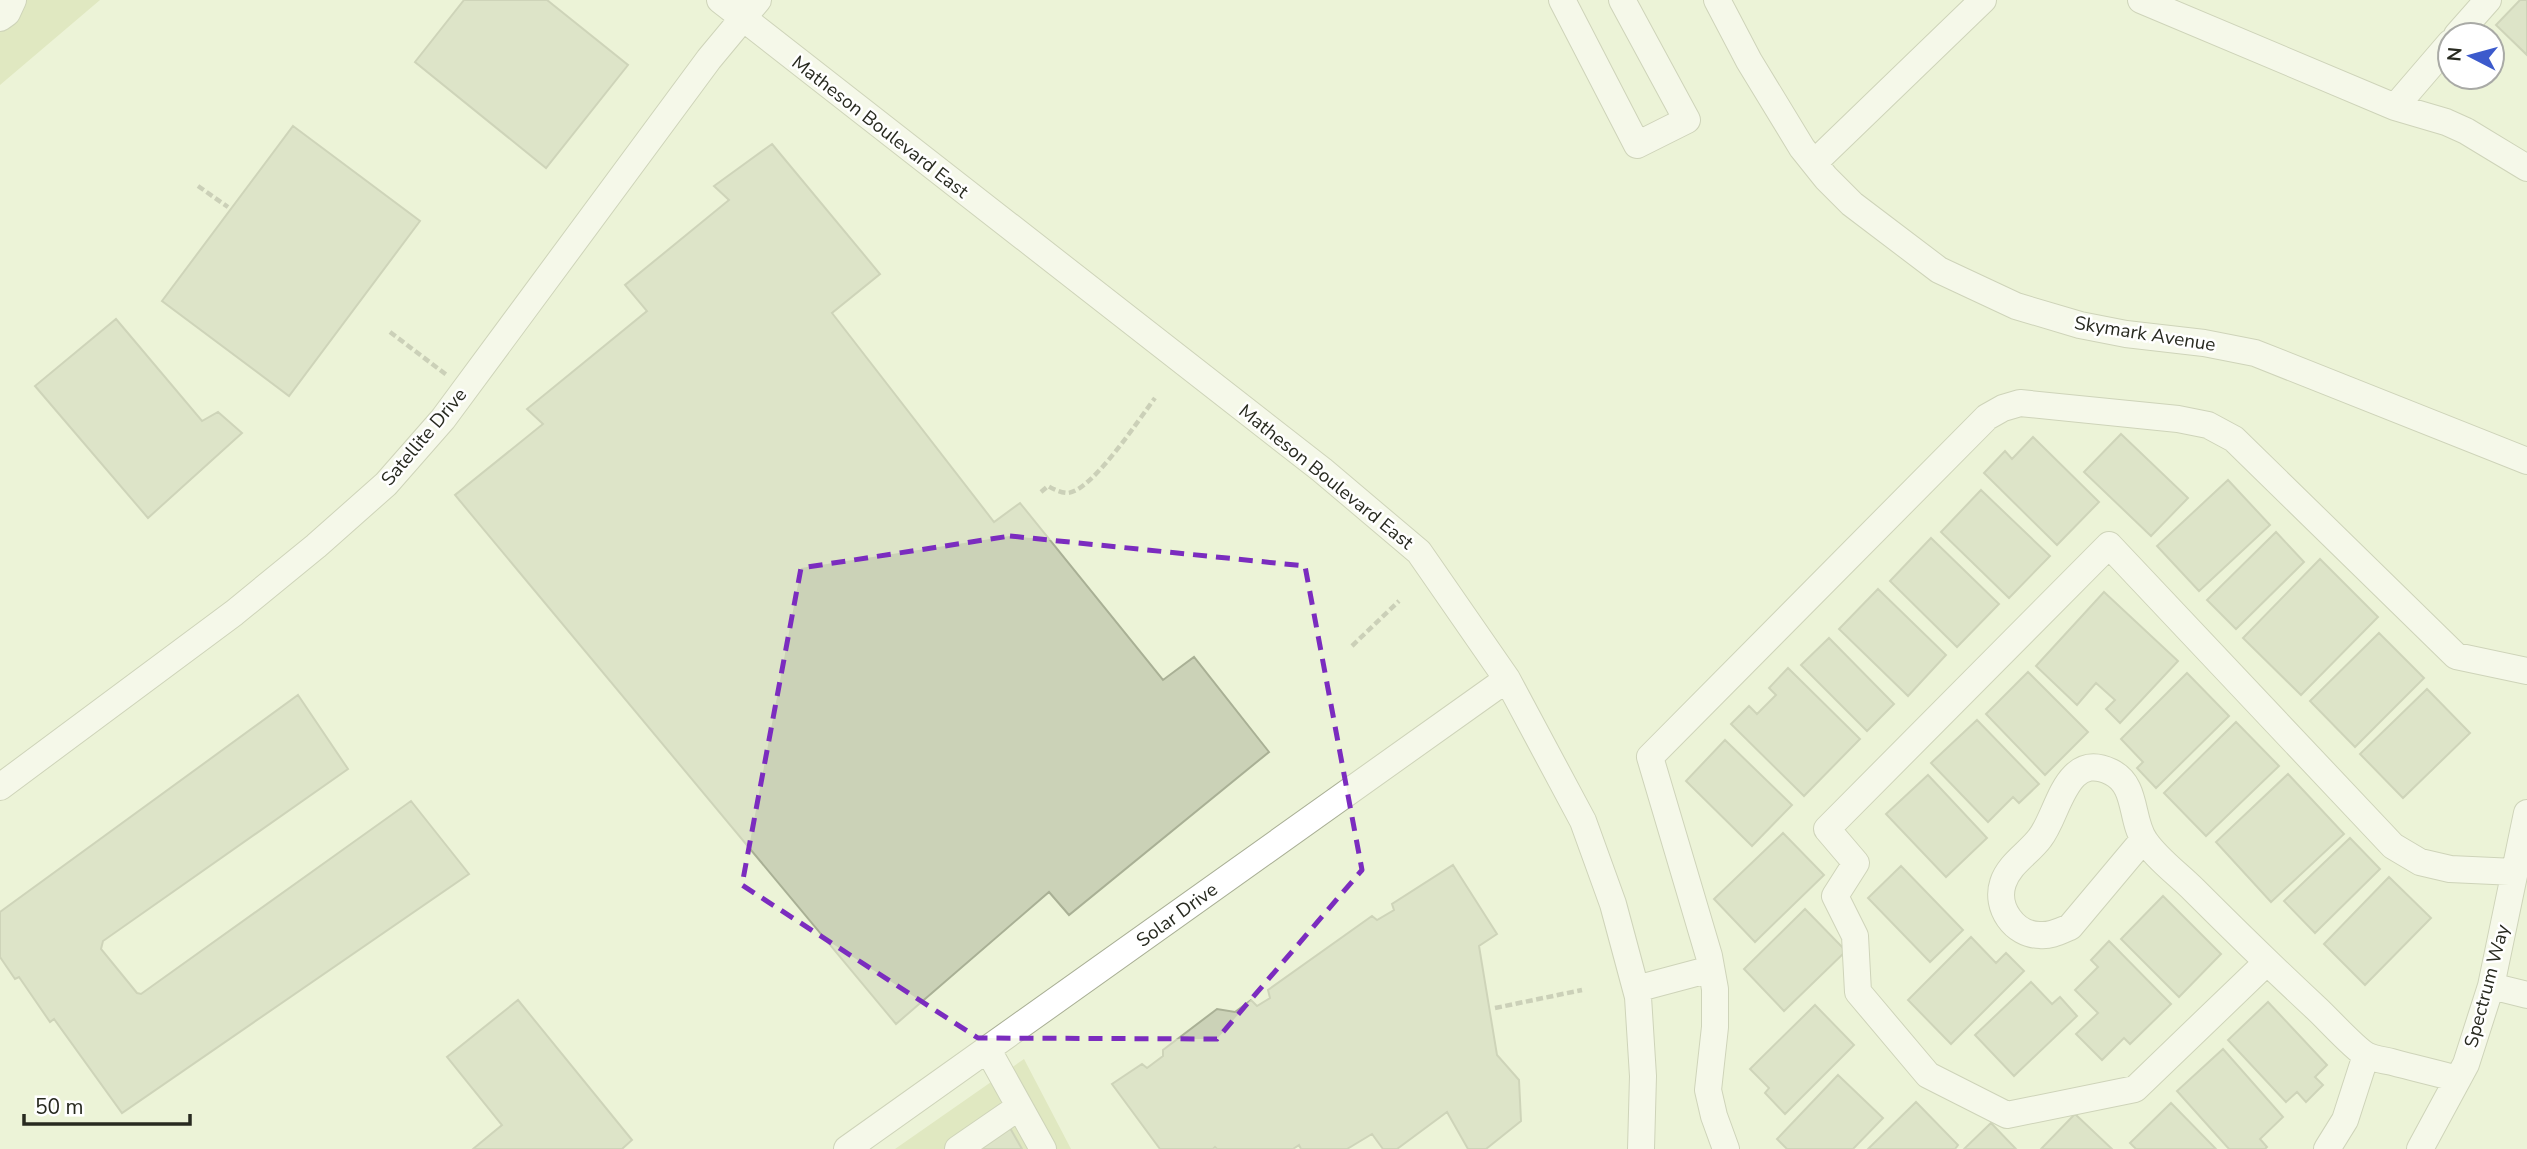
<svg xmlns="http://www.w3.org/2000/svg" width="2527" height="1149" font-family="'Nunito Sans',sans-serif">
<style>
.green{fill:#d0dba6}
.building{fill:#cbd2b7;stroke:#a9b095;stroke-width:2}
.lines{fill:none;stroke-linecap:round;stroke-linejoin:round}
.minor-casing{stroke:#a9af95;stroke-width:28}
.path{stroke:#a2a792;stroke-width:4.5;stroke-dasharray:7 3.5;stroke-linecap:butt}
.minor{stroke:#fff;stroke-width:26}
.marked{fill:none;stroke:#7b2cbf;stroke-width:5;stroke-dasharray:14 9;stroke-linejoin:round}
.labels{text-anchor:middle;dominant-baseline:central;stroke-width:5;stroke-linejoin:round;paint-order:stroke}
.street-label{font-size:19px;fill:#282a20;stroke:#fff}
</style>
<rect width="100%" height="100%" fill="#ecf3d7"/>
<path class="green" d="M 0,0 L 100,0 L 0,85 Z
M 1024,1059 L 1071,1149 L 895,1149 Z"/>
<path class="building" d="M 464,0 L 547,0 L 628,65 L 546,168 L 415,62 Z
M 2520,0 L 2527,0 L 2527,55 L 2496,25 Z
M 293,126 L 420,221 L 289,396 L 162,301 Z
M 772,144 L 880,274 L 832,313 L 994,522 L 1020,503 L 1163,680 L 1194,657 L 1269,752 L 1069,915 L 1049,892 L 896,1024 L 455,495 L 543,424 L 527,409 L 647,311 L 625,285 L 729,200 L 714,186 Z
M 116,319 L 202,421 L 218,412 L 242,433 L 148,518 L 35,386 Z
M 2121,434 L 2188,498 L 2151,536 L 2084,472 Z
M 2033,437 L 2099,502 L 2057,545 L 1984,473 L 2005,451 L 2012,459 Z
M 2228,480 L 2270,525 L 2199,591 L 2157,546 Z
M 1981,490 L 2050,556 L 2009,598 L 1941,532 Z
M 2276,532 L 2304,562 L 2236,629 L 2207,600 Z
M 1931,538 L 1999,604 L 1957,647 L 1890,581 Z
M 2320,559 L 2378,617 L 2301,695 L 2243,638 Z
M 1878,589 L 1946,655 L 1908,696 L 1839,629 Z
M 2104,592 L 2178,661 L 2120,723 L 2106,709 L 2115,700 L 2096,683 L 2077,705 L 2036,666 Z
M 2379,633 L 2424,678 L 2355,747 L 2310,701 Z
M 1829,638 L 1894,704 L 1867,731 L 1801,665 Z
M 1788,668 L 1860,739 L 1804,796 L 1731,724 L 1749,706 L 1757,714 L 1776,695 L 1769,688 Z
M 2028,672 L 2088,732 L 2045,775 L 1986,714 Z
M 2187,673 L 2229,716 L 2156,788 L 2137,768 L 2143,762 L 2121,739 Z
M 2427,689 L 2470,733 L 2403,798 L 2360,754 Z
M 298,695 L 348,769 L 103,941 L 101,949 L 137,993 L 141,994 L 411,801 L 469,874 L 122,1113 L 54,1019 L 50,1022 L 19,977 L 15,979 L 0,957 L 0,912 Z
M 1977,720 L 2039,784 L 2019,803 L 2013,797 L 1988,822 L 1931,763 Z
M 2236,722 L 2279,766 L 2206,836 L 2164,793 Z
M 1725,740 L 1792,805 L 1752,846 L 1686,781 Z
M 2288,774 L 2344,834 L 2271,902 L 2216,842 Z
M 1928,775 L 1987,838 L 1946,877 L 1886,814 Z
M 1783,833 L 1824,875 L 1755,942 L 1714,899 Z
M 2350,838 L 2380,869 L 2315,933 L 2284,901 Z
M 1453,865 L 1497,934 L 1479,946 L 1497,1055 L 1519,1080 L 1521,1121 L 1486,1149 L 1468,1149 L 1447,1112 L 1397,1149 L 1383,1149 L 1372,1134 L 1347,1149 L 1301,1149 L 1299,1145 L 1293,1149 L 1217,1149 L 1215,1147 L 1213,1149 L 1160,1149 L 1112,1084 L 1142,1064 L 1147,1068 L 1163,1056 L 1163,1050 L 1217,1009 L 1235,1012 L 1251,1000 L 1257,1006 L 1270,998 L 1268,990 L 1372,916 L 1377,920 L 1394,910 L 1392,904 Z
M 1901,866 L 1963,930 L 1930,962 L 1868,898 Z
M 2389,877 L 2431,918 L 2365,985 L 2324,944 Z
M 2163,896 L 2221,954 L 2179,997 L 2121,939 Z
M 1805,909 L 1846,951 L 1784,1011 L 1744,969 Z
M 1971,937 L 1996,963 L 2006,953 L 2024,971 L 1951,1044 L 1908,1000 Z
M 2109,941 L 2171,1004 L 2130,1044 L 2124,1038 L 2102,1060 L 2076,1034 L 2098,1013 L 2075,990 L 2098,967 L 2091,960 Z
M 2031,982 L 2052,1004 L 2060,997 L 2077,1016 L 2014,1076 L 1975,1035 Z
M 518,1000 L 632,1140 L 622,1149 L 473,1149 L 502,1125 L 447,1057 Z
M 2268,1002 L 2327,1065 L 2315,1077 L 2323,1085 L 2306,1102 L 2297,1092 L 2286,1102 L 2228,1040 Z
M 1815,1005 L 1854,1045 L 1785,1114 L 1765,1093 L 1769,1088 L 1750,1069 Z
M 2223,1049 L 2283,1117 L 2260,1139 L 2267,1147 L 2265,1149 L 2229,1149 L 2177,1091 Z
M 1838,1075 L 1883,1118 L 1853,1149 L 1787,1149 L 1777,1139 Z
M 1916,1102 L 1958,1145 L 1955,1149 L 1868,1149 Z
M 2171,1103 L 2216,1149 L 2136,1149 L 2130,1143 Z
M 2075,1114 L 2112,1149 L 2041,1149 Z
M 1991,1123 L 2016,1149 L 1964,1149 Z
M 1010,1128 L 1022,1149 L 980,1149 Z"/>
<g class="lines">
<defs>
<path id="minor" d="M 720,0 L 1322,470 L 1419,552 L 1507,679 L 1583,821 L 1613,904 L 1638,997 L 1643,1076 L 1641,1149
M 1562,0 L 1637,145 L 1687,120 L 1622,0
M 1717,0 L 1749,61 L 1802,148 L 1826,178 L 1852,204 L 1939,270 L 2016,306 L 2080,325 L 2126,334 L 2204,343 L 2255,353 L 2527,461
M 2141,0 L 2395,107 L 2446,122 L 2466,131 L 2527,168
M 0,18 L 7,13 L 13,0
M 2457,35 L 2488,0
M 2395,107 L 2450,43
M 1814,163 L 1983,0
M 0,787 L 234,613 L 316,546 L 386,484 L 443,419 L 709,59 L 758,0
M 2143,840 L 2070,927 C 2060,931 2051,936 2040,935 C 2014,935 1995,907 2003,883 C 2009,864 2029,853 2040,838 C 2059,814 2065,750 2111,772 C 2138,785 2130,820 2145,841 C 2157,859 2178,874 2194,890 C 2234,930 2274,969 2316,1008 C 2328,1019 2354,1048 2366,1055 C 2373,1059 2384,1060 2392,1062 C 2414,1068 2436,1073 2458,1079
M 2267,962 L 2135,1089 L 2007,1115 L 1928,1075 L 1858,992 L 1855,936 L 1835,896 L 1856,863 L 1827,829 L 2109,545 L 2393,846 L 2420,862 L 2450,869 L 2515,872
M 2491,986 L 2527,995
M 1636,989 L 1711,969
M 988,1050 L 1043,1149
M 847,1149 L 1507,679
M 958,1149 L 1019,1107
M 1726,1149 L 1714,1116 L 1708,1090 L 1715,1027 L 1715,989 L 1709,956 L 1650,757 L 1987,417 L 2003,408 L 2020,403 L 2178,419 L 2208,425 L 2234,439 L 2456,656 L 2527,671
M 2327,1149 L 2345,1120 L 2366,1055
M 2420,1149 L 2466,1064 L 2491,986 L 2527,813"/>
</defs>
<use href="#minor" class="minor-casing"/>
<path class="path" d="M 198,186 L 228,207
M 390,332 L 448,376
M 1041,492 L 1048,486 C 1053,489 1061,493 1068,493 C 1093,490 1139,419 1155,398
M 1352,646 L 1399,601
M 1495,1008 L 1582,990"/>
<use href="#minor" class="minor"/>
</g>
<path d="M0 0H2527V1149H0ZM 1010,536 L 1305,566 L 1362,870 L 1217,1039 L 978,1038 L 742,885 L 801,568 Z" fill="#ecf3d7" fill-opacity=".55" fill-rule="evenodd"/>
<path class="marked" d="M 1010,536 L 1305,566 L 1362,870 L 1217,1039 L 978,1038 L 742,885 L 801,568 Z"/>
<g class="labels">
<g class="street-label">
<text transform="translate(880 127) rotate(38)">Matheson Boulevard East</text>
<text transform="translate(2145 334) rotate(9)">Skymark Avenue</text>
<text transform="translate(424 437) rotate(-50)">Satellite Drive</text>
<text transform="translate(1326 477) rotate(39)">Matheson Boulevard East</text>
<text transform="translate(1177 915) rotate(-36)">Solar Drive</text>
<text transform="translate(2487 986) rotate(-75)">Spectrum Way</text>
</g>
</g>
<g transform="translate(2471 56) rotate(276)"><circle r="33" fill="#ffffff" stroke="#a9aaa6" stroke-width="2"/>
<path d="M0-5L12 26L0 18L-12 26Z" fill="#3c5acc"/>
<text y="-10" font-size="19" font-weight="bold" text-anchor="middle" fill="#282a20">N</text>
</g>
<path d="M24 1114v10h166v-10" fill="none" stroke="#282a20" stroke-width="3.5"/>
<text x="35" y="1114" font-size="21" fill="#282a20" stroke="#ffffff" stroke-width="5" paint-order="stroke">50 m</text>
</svg>
